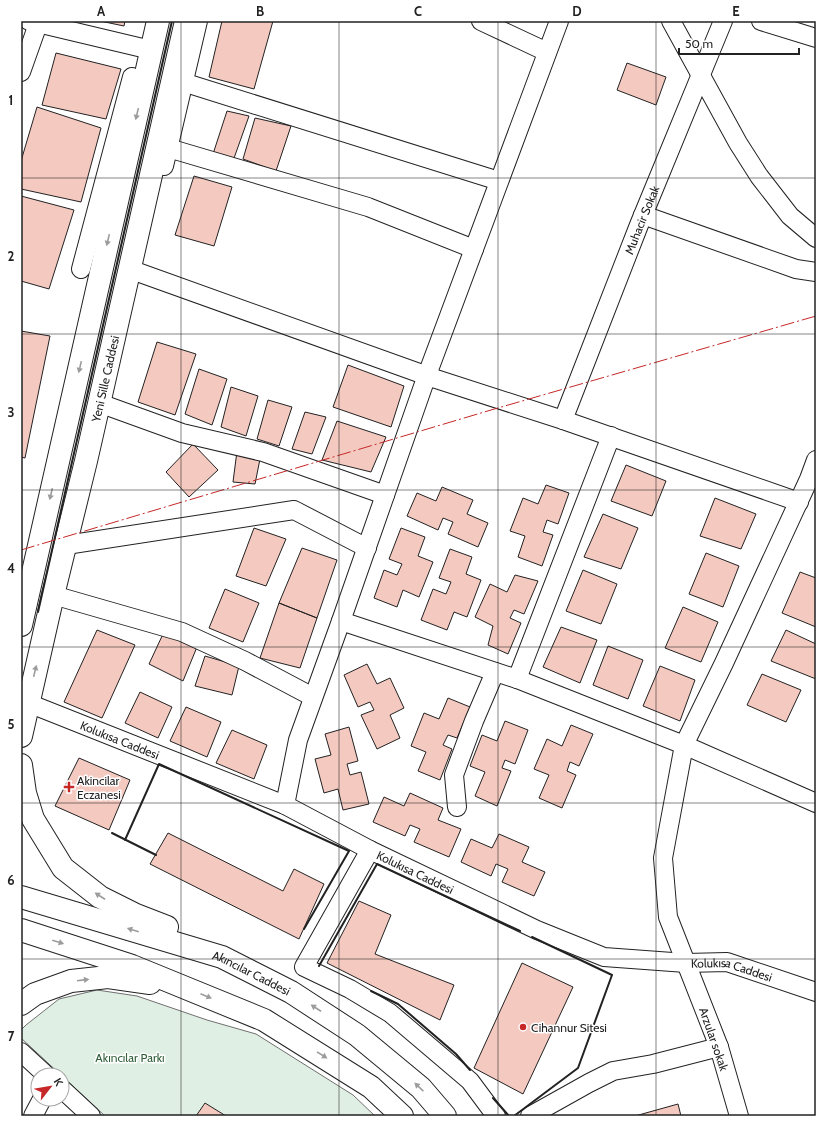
<svg xmlns="http://www.w3.org/2000/svg" width="837" height="1137" font-family="Cabin,sans-serif">
<style>
.green{fill:#e0efe3;stroke:#6f6f6f}
.building{fill:#f3c9c0;stroke:#222}
.lines{fill:none;stroke-linecap:round;stroke-linejoin:round}
.minor-casing{stroke:#222;stroke-width:20}
.major-casing{stroke:#222;stroke-width:24}
.minor{stroke:#fff;stroke-width:18}
.major{stroke:#fff;stroke-width:22}
.wall{stroke:#222;stroke-width:2}
.power{stroke:#c62828;stroke-width:1;stroke-dasharray:14 3 2 3;stroke-linecap:butt}
.oneway{fill:#9c9c9c}
.grid{fill:none;stroke:#222;stroke-width:1;stroke-opacity:0.55}
.poi-dot{fill:#c62828;stroke:#fff;stroke-width:1.5}
.labels{text-anchor:middle;dominant-baseline:central;stroke-width:3;stroke-linejoin:round;paint-order:stroke}
.street-label{font-size:12px;fill:#222;stroke:#fff}
.poi-label{font-size:12px;fill:#222;stroke:#fff;text-anchor:start}
.park-label{font-size:12px;fill:#2f5e38;stroke:#fff}
.neatline{fill:none;stroke:#222;stroke-width:1.5}
.grid-label{font-size:13px;text-anchor:middle;font-weight:bold;fill:#222}
</style>
<rect width="100%" height="100%" fill="#fff"/>
<path class="green" d="M 97,990 L 137,996 L 207,1020 L 256,1034 L 353,1095 L 375,1116 L 105,1116 L 21,1038 L 21,1030 L 26,1025 L 59,999 Z"/>
<path class="building" d="M 100,21 L 125,21 L 124,26 Z
M 222,21 L 273,21 L 254,89 L 209,77 Z
M 56,53 L 121,69 L 106,119 L 42,105 Z
M 627,63 L 666,77 L 656,105 L 617,90 Z
M 37,107 L 101,128 L 81,202 L 21,189 L 21,161 Z
M 227,111 L 249,116 L 233,161 L 213,154 Z
M 255,118 L 291,126 L 276,171 L 243,159 Z
M 194,176 L 232,187 L 214,246 L 175,235 Z
M 21,196 L 74,210 L 49,289 L 21,281 Z
M 21,331 L 50,336 L 25,458 L 21,457 Z
M 157,342 L 196,354 L 175,415 L 138,402 Z
M 348,365 L 404,386 L 391,427 L 333,407 Z
M 199,369 L 227,379 L 212,425 L 185,414 Z
M 231,387 L 258,396 L 246,436 L 221,427 Z
M 268,400 L 292,407 L 279,446 L 257,439 Z
M 305,412 L 326,417 L 312,454 L 292,449 Z
M 337,421 L 386,437 L 371,472 L 322,460 Z
M 193,444 L 218,470 L 189,497 L 166,472 Z
M 237,451 L 261,454 L 255,484 L 233,482 Z
M 626,465 L 666,481 L 652,516 L 611,501 Z
M 546,485 L 569,493 L 558,524 L 547,520 L 543,532 L 553,535 L 542,566 L 518,557 L 525,536 L 510,531 L 523,498 L 538,504 Z
M 442,487 L 473,500 L 467,514 L 488,523 L 478,547 L 448,534 L 453,522 L 443,518 L 438,530 L 407,516 L 417,493 L 436,501 Z
M 715,498 L 756,514 L 741,549 L 700,536 Z
M 603,514 L 638,528 L 621,569 L 584,557 Z
M 254,528 L 286,539 L 266,586 L 236,576 Z
M 401,528 L 425,537 L 418,556 L 433,562 L 419,597 L 403,590 L 397,607 L 374,598 L 384,570 L 397,575 L 402,564 L 389,559 Z
M 302,548 L 337,560 L 317,618 L 279,603 Z
M 450,549 L 472,557 L 466,574 L 481,580 L 467,617 L 454,612 L 447,630 L 421,620 L 433,589 L 446,594 L 451,582 L 439,578 Z
M 706,553 L 739,566 L 723,607 L 689,594 Z
M 583,570 L 617,584 L 601,624 L 566,611 Z
M 800,572 L 816,578 L 816,627 L 782,613 Z
M 515,575 L 538,581 L 524,614 L 514,610 L 510,618 L 521,623 L 508,654 L 488,645 L 493,626 L 475,617 L 490,584 L 507,592 Z
M 225,589 L 259,603 L 243,642 L 209,628 Z
M 279,603 L 317,618 L 300,668 L 260,658 Z
M 683,607 L 718,622 L 701,662 L 665,648 Z
M 561,627 L 597,640 L 580,683 L 543,667 Z
M 97,630 L 135,645 L 102,718 L 64,702 Z
M 786,630 L 816,644 L 816,679 L 771,661 Z
M 163,634 L 197,647 L 183,681 L 149,664 Z
M 608,646 L 643,660 L 628,699 L 593,685 Z
M 205,656 L 239,666 L 232,695 L 195,686 Z
M 367,664 L 377,684 L 390,678 L 404,708 L 390,715 L 400,738 L 377,749 L 361,715 L 374,710 L 370,702 L 358,707 L 344,675 Z
M 660,666 L 695,680 L 680,721 L 643,706 Z
M 762,674 L 801,690 L 786,722 L 747,705 Z
M 140,692 L 172,707 L 158,738 L 125,723 Z
M 448,698 L 470,707 L 457,738 L 448,735 L 443,745 L 452,749 L 440,780 L 418,771 L 426,752 L 411,746 L 424,713 L 439,719 Z
M 186,707 L 221,722 L 207,757 L 170,741 Z
M 505,721 L 528,730 L 515,764 L 505,760 L 502,768 L 511,771 L 497,806 L 475,796 L 485,772 L 470,766 L 482,735 L 497,741 Z
M 571,725 L 593,734 L 579,766 L 570,762 L 567,771 L 576,775 L 562,808 L 539,798 L 549,775 L 534,769 L 547,739 L 562,746 Z
M 349,727 L 358,761 L 347,764 L 350,775 L 361,772 L 369,804 L 343,810 L 338,789 L 324,793 L 315,759 L 331,755 L 325,734 Z
M 232,730 L 267,745 L 254,779 L 216,763 Z
M 79,758 L 130,780 L 109,830 L 55,806 Z
M 410,793 L 443,808 L 438,820 L 461,829 L 449,857 L 414,842 L 420,829 L 410,825 L 405,836 L 373,822 L 384,797 L 404,806 Z
M 168,833 L 283,891 L 294,869 L 324,884 L 299,939 L 150,864 Z
M 499,834 L 529,847 L 522,862 L 545,872 L 534,896 L 502,882 L 508,869 L 496,864 L 491,876 L 461,862 L 471,839 L 492,848 Z
M 359,901 L 391,915 L 375,954 L 454,985 L 440,1020 L 327,963 Z
M 522,963 L 573,987 L 523,1094 L 474,1068 Z
M 205,1103 L 226,1116 L 196,1116 Z
M 678,1104 L 681,1116 L 635,1116 Z"/>
<g class="lines">
<defs>
<g id="minor">
<path d="M 29,21 L 151,50"/>
<path d="M 481,21 L 547,52"/>
<path d="M 671,21 L 738,143 L 759,176 L 790,216 L 816,238"/>
<path d="M 761,21 L 816,38"/>
<path d="M 21,72 L 38,24"/>
<path d="M 173,79 L 499,181"/>
<path d="M 158,145 L 368,207 L 474,249"/>
<path d="M 164,166 L 198,21"/>
<path d="M 643,215 L 796,269 L 816,272"/>
<path d="M 81,269 L 132,77"/>
<path d="M 129,269 L 436,379 L 563,420 L 799,502"/>
<path d="M 99,403 L 182,433 L 263,452 L 385,495"/>
<path id="s1" d="M 563,420 L 639,225 L 723,21"/>
<path d="M 66,545 L 294,510 L 367,548"/>
<path d="M 53,595 L 182,632 L 245,661 L 313,697"/>
<path d="M 341,621 L 517,679 L 684,745 L 816,803"/>
<path d="M 517,679 L 611,436"/>
<path id="s2" d="M 28,703 L 285,805 L 370,850 L 537,930 L 604,957 L 686,963 L 727,962 L 816,992"/>
<path d="M 285,805 L 298,740 L 341,621 L 427,375 L 559,21"/>
<path d="M 457,807 L 454,775 L 474,721 L 495,672"/>
<path d="M 370,850 L 304,967 L 350,989 L 390,1013 L 470,1081 L 496,1116"/>
<path d="M 21,1052 L 46,1075"/>
<path d="M 62,1089 L 91,1116"/>
<path d="M 33,1116 L 42,1099"/>
<path d="M 530,1116 L 589,1083 L 613,1071 L 653,1064 L 719,1047"/>
<path d="M 739,1116 L 719,1047 L 668,917 L 663,858 L 684,745 L 724,663 L 809,479 L 816,460"/>
</g>
<g id="major">
<path d="M 21,625 L 158,21"/>
<path id="s3" d="M 21,736 L 53,595 L 86,461 L 186,21"/>
<path d="M 21,765 L 25,793 L 33,819 L 63,868 L 100,897 L 136,915 L 167,927"/>
<path id="s4" d="M 21,897 L 222,957 L 291,992 L 357,1035 L 421,1088 L 445,1116"/>
<path d="M 21,930 L 132,966 L 264,1020 L 371,1087 L 402,1116"/>
<path d="M 21,1004 L 35,994 L 71,981 L 108,977 L 150,983"/>
</g>
</defs>
<use href="#minor" class="minor-casing"/>
<use href="#major" class="major-casing"/>
<use href="#minor" class="minor"/>
<use href="#major" class="major"/>
<path class="wall" d="M 38,612 L 172,21
M 112,833 L 156,855
M 125,840 L 159,764 L 349,851 L 304,929
M 319,966 L 377,864 L 520,931
M 371,991 L 398,1004 L 456,1054 L 470,1070
M 493,1098 L 509,1116
M 514,1116 L 578,1068 L 612,975 L 532,937"/>
<path class="power" d="M 21,550 L 491,410 L 816,316"/>
</g>
<defs><path id="oneway-solid" d="M-6-.8H1V-3.2L6.5 0L1 3.2V.8H-6Z"/></defs>
<g class="oneway">
<use href="#oneway-solid" transform="translate(137 114) rotate(103)"/>
<use href="#oneway-solid" transform="translate(108 240) rotate(103)"/>
<use href="#oneway-solid" transform="translate(80 367) rotate(103)"/>
<use href="#oneway-solid" transform="translate(51 494) rotate(103)"/>
<use href="#oneway-solid" transform="translate(35 671) rotate(-77)"/>
<use href="#oneway-solid" transform="translate(100 896) rotate(-147)"/>
<use href="#oneway-solid" transform="translate(133 930) rotate(-163)"/>
<use href="#oneway-solid" transform="translate(58 942) rotate(18)"/>
<use href="#oneway-solid" transform="translate(83 980) rotate(-7)"/>
<use href="#oneway-solid" transform="translate(206 996) rotate(23)"/>
<use href="#oneway-solid" transform="translate(316 1008) rotate(-147)"/>
<use href="#oneway-solid" transform="translate(322 1055) rotate(32)"/>
<use href="#oneway-solid" transform="translate(419 1087) rotate(-137)"/>
</g>
<path class="grid" d="M 181,21 L 181,1116M 339,21 L 339,1116M 498,21 L 498,1116M 656,21 L 656,1116M 21,178 L 816,178M 21,334 L 816,334M 21,490 L 816,490M 21,647 L 816,647M 21,803 L 816,803M 21,959 L 816,959"/>
<g class="poi-dot">
<path d="M67 781h4v4h4v4h-4v4h-4v-4h-4v-4h4z"/>
<circle cx="523" cy="1027" r="4"/>
</g>
<g class="labels">
<g class="street-label">
<text stroke="none"><textPath href="#s1" startOffset="215">Muhacir Sokak</textPath></text>
<text stroke="none"><textPath href="#s3" startOffset="367">Yeni Sille Caddesi</textPath></text>
<text stroke="none"><textPath href="#s2" startOffset="99">Kolukısa Caddesi</textPath></text>
<text stroke="none"><textPath href="#s2" startOffset="423">Kolukısa Caddesi</textPath></text>
<text stroke="none"><textPath href="#s2" startOffset="759">Kolukısa Caddesi</textPath></text>
<text stroke="none"><textPath href="#s4" startOffset="243">Akıncılar Caddesi</textPath></text>
<text transform="translate(714 1039) rotate(71)">Arzular sokak</text>
</g>
<g class="poi-label">
<text x="77" y="780">Akincilar<tspan x="77" dy="14">Eczanesi</tspan></text>
<text x="531" y="1027">Cihannur Sitesi</text>
</g>
<g class="park-label">
<text x="130" y="1057">Akıncılar Parkı</text>
</g>
</g>
<rect width="837" height="1137" fill="none" stroke="#ffffff" stroke-width="44"/>
<g transform="translate(50 1087) rotate(59)"><circle r="19" fill="#ffffff" stroke="#a7a7a7"/>
<path d="M0-3L7 15L0 10L-7 15Z" fill="#c62828"/>
<text y="-6" font-size="11" font-weight="bold" text-anchor="middle" fill="#222222">K</text>
</g>
<path d="M679 48v6h120v-6" fill="none" stroke="#222222" stroke-width="2"/>
<text x="685" y="48" font-size="12" fill="#222222" stroke="#ffffff" stroke-width="3" paint-order="stroke">50 m</text>
<rect x="22" y="22" width="793" height="1093" class="neatline"/>
<g class="grid-label">
<text x="101" y="16">A</text>
<text x="260" y="16">B</text>
<text x="418" y="16">C</text>
<text x="577" y="16">D</text>
<text x="736" y="16">E</text>
<text x="11" y="105">1</text>
<text x="11" y="261">2</text>
<text x="11" y="417">3</text>
<text x="11" y="573">4</text>
<text x="11" y="729">5</text>
<text x="11" y="885">6</text>
<text x="11" y="1041">7</text>
</g>
</svg>
